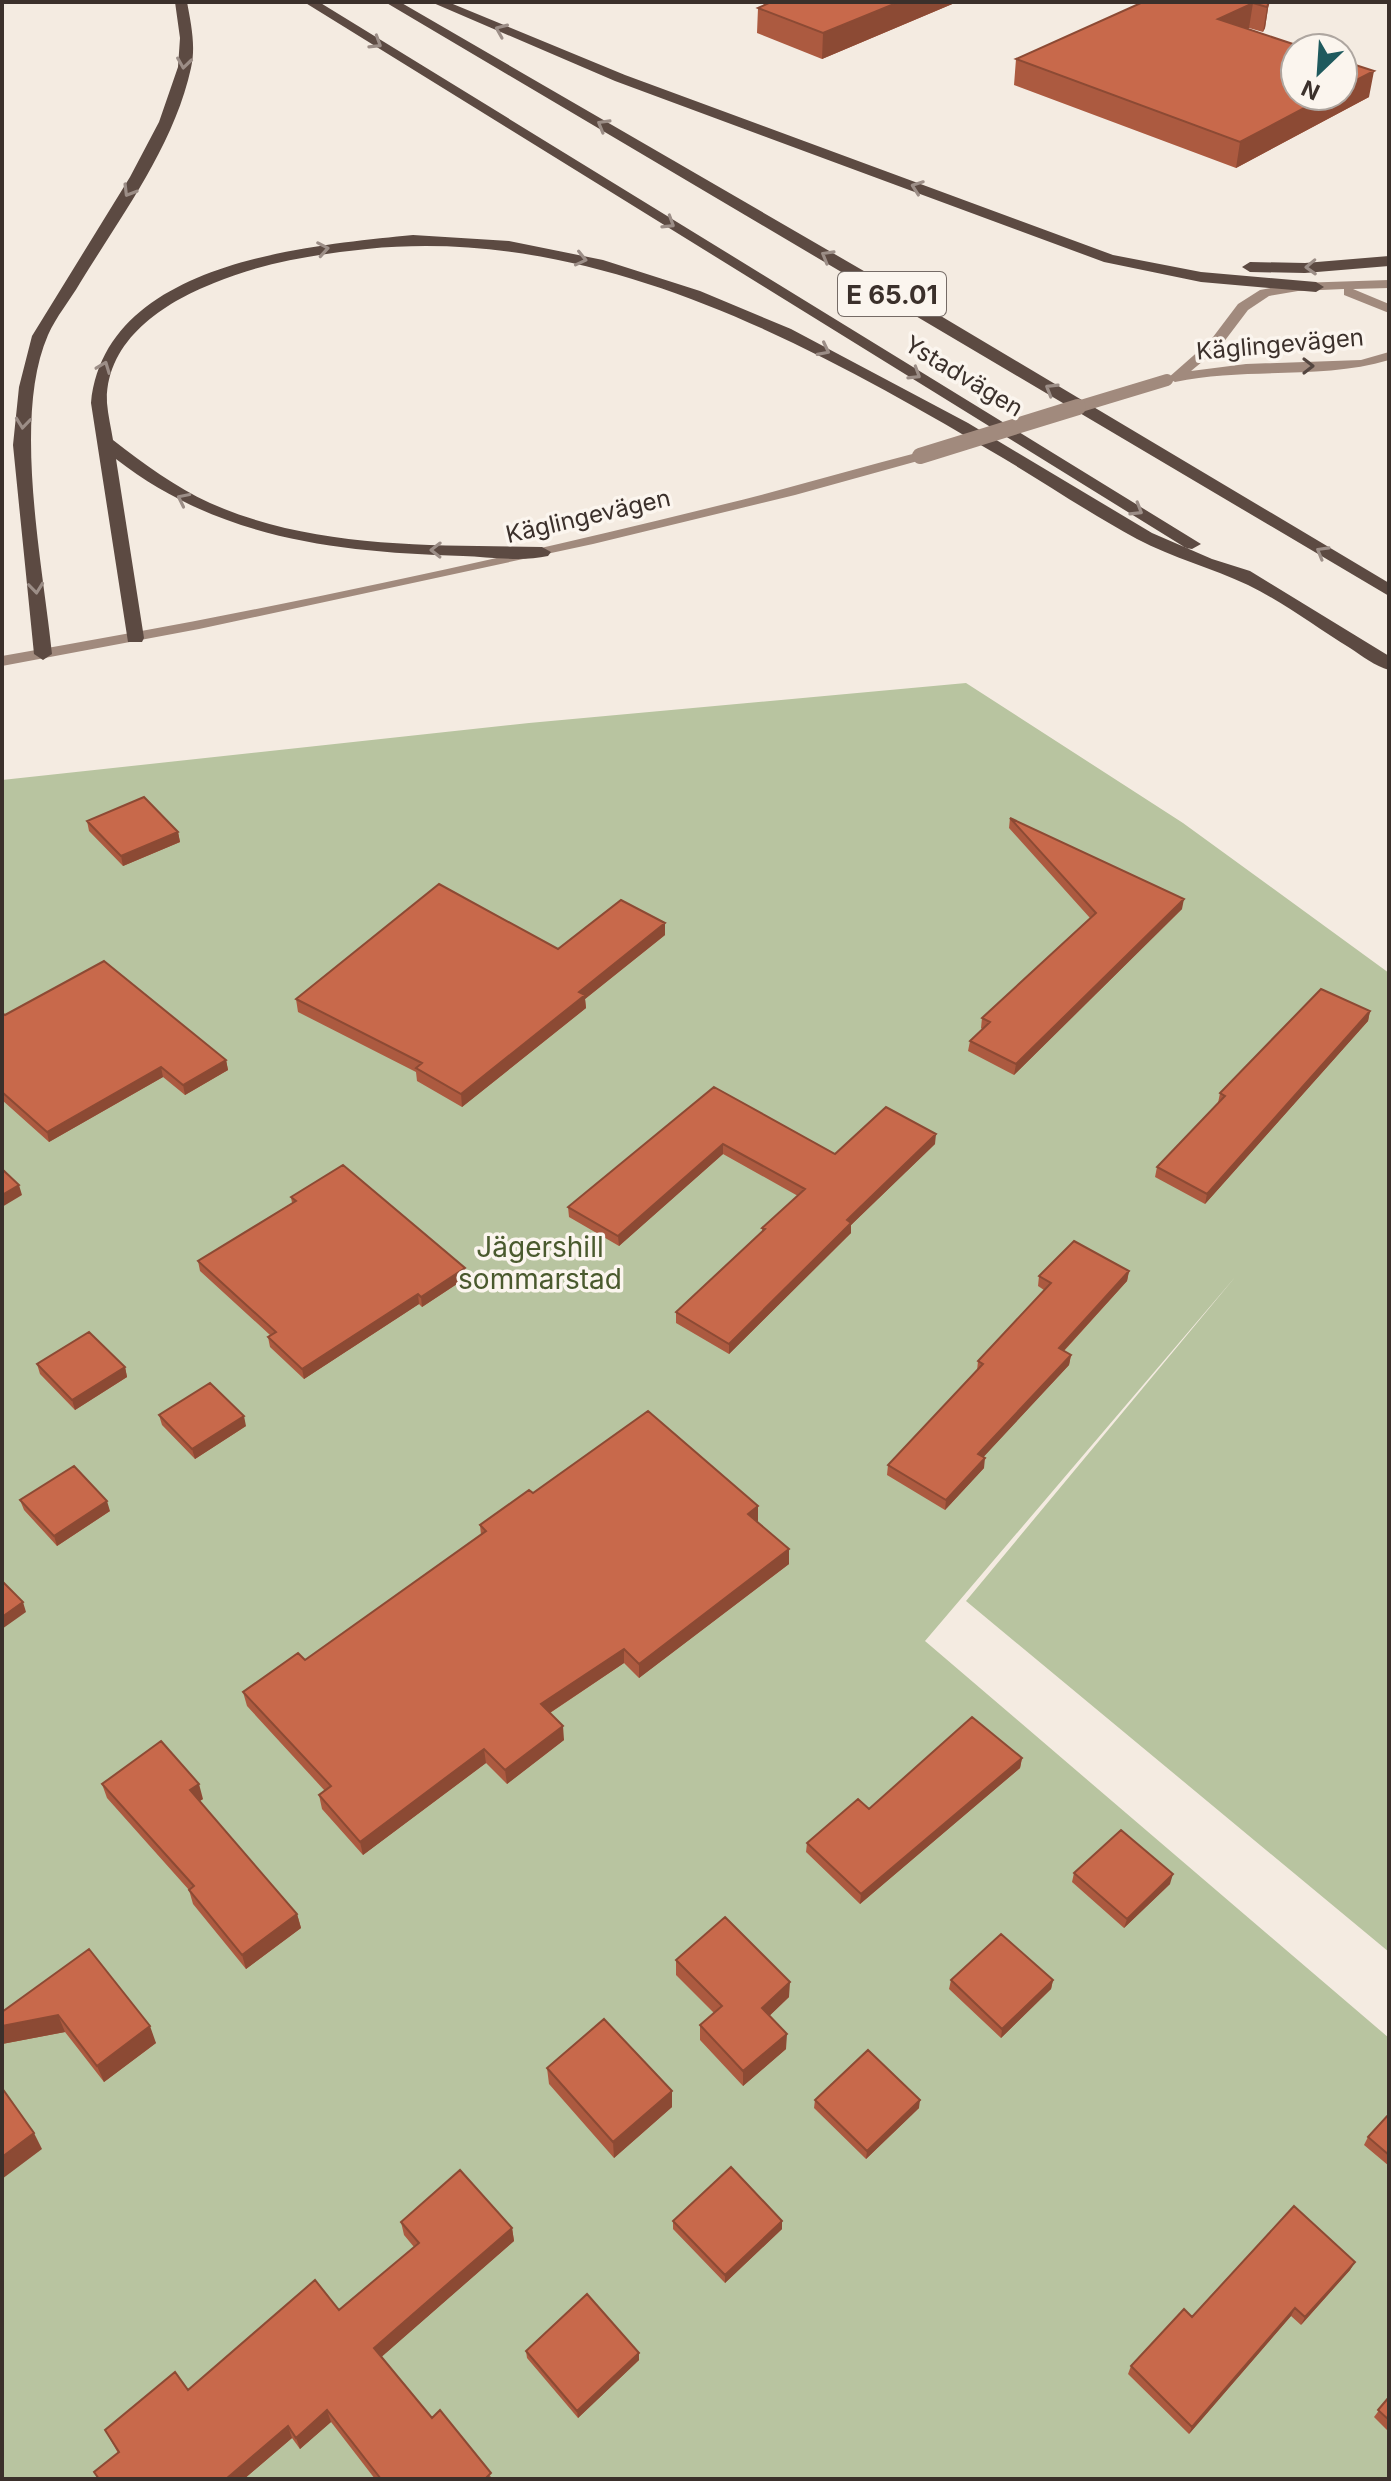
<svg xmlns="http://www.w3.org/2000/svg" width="1391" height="2481" font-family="Inter,sans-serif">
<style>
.green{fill:#b8c4a0}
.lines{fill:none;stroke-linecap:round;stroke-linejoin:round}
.secondary{fill:#a18a7d;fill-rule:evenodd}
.highway{fill:#5c4a42;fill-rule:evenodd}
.secondary-bridge-far1{stroke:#a18a7d;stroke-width:12}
.secondary-bridge{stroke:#a18a7d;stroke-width:16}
.wall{fill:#ac5a40}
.shaded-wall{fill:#8c4a34}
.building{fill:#c8694b;stroke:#8c4a34;stroke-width:2}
.oneway{stroke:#9c8e87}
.oneway2{stroke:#544640}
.labels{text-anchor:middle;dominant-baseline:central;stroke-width:7;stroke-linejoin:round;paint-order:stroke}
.far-street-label{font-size:24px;fill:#3b302b;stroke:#fbf5ee}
.shield{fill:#fbf5ee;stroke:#756b66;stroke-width:2}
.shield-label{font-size:26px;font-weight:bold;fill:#3b302b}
.park-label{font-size:28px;fill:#4a5a2e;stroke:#fbf5ee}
</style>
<rect width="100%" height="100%" fill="#f4ebe1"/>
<path class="green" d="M 966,683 L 1183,823 L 1389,973 L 1389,1952 L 966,1601 L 1236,1276 L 925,1641 L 1389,2038 L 1389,2479 L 2,2479 L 2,780 L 529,723 Z"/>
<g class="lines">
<path class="secondary" d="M 1389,280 L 1389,288 L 1353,289 L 1389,304 L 1389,313 L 1344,295 L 1344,289 L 1298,291 L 1269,296 L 1248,310 L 1220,347 L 1191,371 L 1246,364 L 1361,360 L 1389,352 L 1389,360 C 1323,380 1245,367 1175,382 L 1168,378 L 1210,341 L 1238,304 L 1260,290 L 1298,283 Z
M 920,452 L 925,453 L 925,459 L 795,495 L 593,544 L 199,629 L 2,666 L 2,656 C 243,615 483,564 721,505 C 788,489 853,469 920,452 Z"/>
<path class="highway" d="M 175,2 L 187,2 C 191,24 196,46 191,68 C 174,146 121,216 80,283 C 70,300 56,317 48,335 C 12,417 43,565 52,654 L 43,660 L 34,654 L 13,445 L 19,387 L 32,336 L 130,177 L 159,122 L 178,67 L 180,38 Z
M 304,2 L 319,2 L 1201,544 L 1192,549 L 1186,548 Z
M 385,2 L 400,2 L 919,303 L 1389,583 L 1389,596 Z
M 431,2 L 448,2 L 625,75 L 1113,255 L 1201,272 L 1316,282 L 1324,287 L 1316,292 L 1201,282 L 1104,262 L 615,81 Z
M 413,235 L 509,241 L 603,260 L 700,291 L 791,329 L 968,423 L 1152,533 L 1212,559 L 1250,571 L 1389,656 L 1389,670 C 1375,666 1362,656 1350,648 C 1316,627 1283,602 1248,585 C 1212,568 1173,558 1137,539 C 1091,514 1048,485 1003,458 C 810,344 598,226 367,249 C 316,254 262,263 214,283 C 163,303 105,341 107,403 C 108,415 111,428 113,440 C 144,464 175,487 210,503 C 313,549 432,545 542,547 L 551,552 L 548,556 C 522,562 489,557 463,556 C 336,552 219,539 116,459 L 144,638 L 142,642 L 128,642 L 91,403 C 105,263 303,246 413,235 Z
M 1389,256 L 1389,266 L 1305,273 L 1250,272 L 1242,267 L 1250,262 L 1305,263 Z"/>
<path class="secondary-bridge-far1" d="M 1071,409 L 1167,380"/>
<path class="secondary-bridge" d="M 920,456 L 1078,407"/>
</g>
<path class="wall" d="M 771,2 L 957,2 L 822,59 L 757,33 L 758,8 Z
M 1143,2 L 1269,2 L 1265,28 L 1263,32 L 1249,28 L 1248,29 L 1369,97 L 1236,168 L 1014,85 L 1016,59 Z
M 1010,818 L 1182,909 L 1014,1075 L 968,1051 L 970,1041 L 982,1029 L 981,1028 L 982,1018 L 1090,918 L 1009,828 Z
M 87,821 L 178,832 L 180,842 L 123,866 L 89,831 Z
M 665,935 L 585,999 L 586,1008 L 462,1107 L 417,1081 L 416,1072 L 298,1012 L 296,999 L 558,949 Z
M 1370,1011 L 1368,1021 L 1205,1204 L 1155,1177 L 1157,1167 L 1218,1103 L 1220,1093 Z
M 2,1013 L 5,1015 L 226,1060 L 228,1070 L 185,1095 L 163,1077 L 49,1142 L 2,1100 Z
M 714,1087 L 835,1154 L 935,1144 L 851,1225 L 851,1233 L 729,1354 L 676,1323 L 676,1312 L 762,1232 L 762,1228 L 798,1196 L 723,1154 L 619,1246 L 569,1217 L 568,1207 Z
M 291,1197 L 466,1278 L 422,1307 L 419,1304 L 304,1379 L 270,1347 L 268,1337 L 270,1335 L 200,1271 L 198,1261 L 292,1203 Z
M 1129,1271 L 1127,1281 L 1064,1351 L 1071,1355 L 1069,1365 L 983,1457 L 984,1468 L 945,1510 L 887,1475 L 888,1465 L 977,1371 L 978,1361 L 1044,1290 L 1038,1286 L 1039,1276 Z
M 37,1364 L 125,1367 L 127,1377 L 75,1410 L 40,1374 Z
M 159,1415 L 246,1426 L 195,1459 L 162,1425 Z
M 533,1493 L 758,1506 L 757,1522 L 789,1549 L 789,1564 L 639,1678 L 624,1663 L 550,1713 L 564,1740 L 507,1784 L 486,1763 L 363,1855 L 322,1809 L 319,1795 L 325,1791 L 247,1706 L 243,1692 L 305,1660 L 481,1535 L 480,1525 Z
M 20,1500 L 110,1511 L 57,1546 L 24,1510 Z
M 1022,1758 L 1020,1768 L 860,1904 L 806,1852 L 807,1843 Z
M 102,1784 L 203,1799 L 199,1801 L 297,1914 L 301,1928 L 246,1969 L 193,1904 L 189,1890 L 107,1798 Z
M 1074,1873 L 1170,1884 L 1124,1928 L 1072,1882 Z
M 89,1949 L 156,2043 L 104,2082 L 65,2032 L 2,2044 L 2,2012 Z
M 676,1960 L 789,1997 L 769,2016 L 786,2049 L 743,2086 L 700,2040 L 700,2025 L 714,2013 L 676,1975 Z
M 951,1980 L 1053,1980 L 1051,1989 L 1001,2038 L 949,1989 Z
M 547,2068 L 672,2107 L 614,2158 L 549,2084 Z
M 815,2100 L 919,2108 L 866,2159 L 814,2108 Z
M 1389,2114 L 1389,2166 L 1364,2145 L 1368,2137 Z
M 673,2221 L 782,2221 L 782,2229 L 725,2283 L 673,2229 Z
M 401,2222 L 512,2228 L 514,2241 L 381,2357 L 432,2418 L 493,2479 L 375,2479 L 331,2422 L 300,2449 L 292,2438 L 244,2479 L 98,2479 L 94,2472 L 118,2453 L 105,2430 L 188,2390 L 339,2310 L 414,2247 L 404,2235 Z
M 1355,2262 L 1350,2270 L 1301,2325 L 1291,2316 L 1189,2434 L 1128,2374 L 1131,2366 L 1192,2317 Z
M 526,2351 L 639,2360 L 578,2418 L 527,2358 Z
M 1389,2397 L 1389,2432 L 1374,2417 Z"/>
<path class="shaded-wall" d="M 899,2 L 957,2 L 822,59 L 823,33 Z
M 1269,2 L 1265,28 L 1263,32 L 1267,7 Z
M 1253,3 L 1249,28 L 1215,44 L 1218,19 Z
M 1374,71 L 1369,97 L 1236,168 L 1240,142 L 1327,96 L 1343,96 L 1343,87 Z
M 178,832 L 180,842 L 123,866 L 121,856 Z
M 1184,899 L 1182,909 L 1014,1075 L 1016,1064 Z
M 665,923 L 665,935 L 585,999 L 586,1008 L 462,1107 L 461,1094 L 579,992 Z
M 1370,1011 L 1368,1021 L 1205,1204 L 1207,1194 Z
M 226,1060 L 228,1070 L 185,1095 L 183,1085 Z
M 161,1067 L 163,1077 L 49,1142 L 47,1132 Z
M 936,1134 L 935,1144 L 851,1225 L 851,1233 L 729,1354 L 729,1344 L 847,1220 Z
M 723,1144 L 723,1154 L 619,1246 L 618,1236 Z
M 19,1185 L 22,1195 L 2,1207 L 2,1195 Z
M 465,1268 L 466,1278 L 422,1307 L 421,1297 Z
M 1129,1271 L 1127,1281 L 1057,1358 L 1059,1348 Z
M 418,1294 L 419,1304 L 304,1379 L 302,1369 Z
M 1071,1355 L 1069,1365 L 977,1464 L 978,1454 Z
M 125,1367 L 127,1377 L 75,1410 L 72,1400 Z
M 244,1416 L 246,1426 L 195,1459 L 192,1449 Z
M 985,1458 L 984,1468 L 945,1510 L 946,1500 Z
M 107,1501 L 110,1511 L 57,1546 L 54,1536 Z
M 758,1506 L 758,1521 L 748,1529 L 748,1514 Z
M 789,1549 L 789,1564 L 639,1678 L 639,1664 Z
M 23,1602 L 26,1612 L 2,1629 L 2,1617 Z
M 624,1649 L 624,1663 L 542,1718 L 541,1704 Z
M 563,1726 L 564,1740 L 507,1784 L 505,1770 Z
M 484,1749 L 486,1763 L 363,1855 L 360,1842 Z
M 1022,1758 L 1020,1768 L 860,1904 L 861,1894 Z
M 199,1784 L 203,1799 L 194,1805 L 190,1790 Z
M 1173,1874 L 1170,1884 L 1124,1928 L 1127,1919 Z
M 297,1914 L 301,1928 L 246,1969 L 242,1955 Z
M 1053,1980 L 1051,1989 L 1001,2038 L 1002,2029 Z
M 790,1982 L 789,1997 L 761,2024 L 762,2008 Z
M 58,2015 L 65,2032 L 2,2044 L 2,2026 Z
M 150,2026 L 156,2043 L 104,2082 L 97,2066 Z
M 787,2034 L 786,2049 L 743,2086 L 743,2071 Z
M 672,2091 L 672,2107 L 614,2158 L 613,2142 Z
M 920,2100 L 919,2108 L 866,2159 L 867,2151 Z
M 34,2133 L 42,2149 L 2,2179 L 2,2157 Z
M 782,2221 L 782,2229 L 725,2283 L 725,2275 Z
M 512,2228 L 514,2241 L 378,2360 L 374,2348 Z
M 1355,2262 L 1350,2270 L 1301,2325 L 1305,2317 Z
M 1295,2308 L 1291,2316 L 1189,2434 L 1192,2427 Z
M 639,2353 L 639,2360 L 578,2418 L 577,2411 Z
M 327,2410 L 331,2422 L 300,2449 L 296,2438 Z
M 288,2426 L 292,2438 L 244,2479 L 226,2479 Z"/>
<path class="building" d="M 771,2 L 899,2 L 823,33 L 758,8 Z
M 1143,2 L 1269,2 L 1267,7 L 1253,3 L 1218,19 L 1305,48 L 1295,48 L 1295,96 L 1327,96 L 1240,142 L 1016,59 Z
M 1343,61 L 1374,71 L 1343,87 Z
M 144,797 L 178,832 L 121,856 L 87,821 Z
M 1010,818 L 1184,899 L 1016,1064 L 970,1041 L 990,1022 L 982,1018 L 1096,913 Z
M 439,884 L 558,949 L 621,900 L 665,923 L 579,992 L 585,995 L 461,1094 L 416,1068 L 422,1063 L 296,999 Z
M 104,961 L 226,1060 L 183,1085 L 161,1067 L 47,1132 L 2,1092 L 2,1013 L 5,1015 Z
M 1321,989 L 1370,1011 L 1207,1194 L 1157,1167 L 1225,1096 L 1220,1093 Z
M 714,1087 L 835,1154 L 886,1107 L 936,1134 L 847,1220 L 851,1223 L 729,1344 L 676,1312 L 765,1229 L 762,1228 L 805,1189 L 723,1144 L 618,1236 L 568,1207 Z
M 343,1165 L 465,1268 L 421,1297 L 418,1294 L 302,1369 L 268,1337 L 276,1332 L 198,1261 L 296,1201 L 291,1197 Z
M 2,1169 L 19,1185 L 2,1195 Z
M 1074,1241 L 1129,1271 L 1059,1348 L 1071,1355 L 978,1454 L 985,1458 L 946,1500 L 888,1465 L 983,1364 L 978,1361 L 1051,1283 L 1039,1276 Z
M 89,1332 L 125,1367 L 72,1400 L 37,1364 Z
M 210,1383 L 244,1416 L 192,1449 L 159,1415 Z
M 648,1411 L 758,1506 L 748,1514 L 789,1549 L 639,1664 L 624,1649 L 541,1704 L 563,1726 L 505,1770 L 484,1749 L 360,1842 L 319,1795 L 331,1786 L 243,1692 L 298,1653 L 305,1660 L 486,1531 L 480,1525 L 529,1490 L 533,1493 Z
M 74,1466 L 107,1501 L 54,1536 L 20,1500 Z
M 2,1581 L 23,1602 L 2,1617 Z
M 972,1717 L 1022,1758 L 861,1894 L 807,1843 L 858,1799 L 869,1809 Z
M 161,1741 L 199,1784 L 190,1790 L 297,1914 L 242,1955 L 189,1890 L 194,1886 L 102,1784 Z
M 1121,1830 L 1173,1874 L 1127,1919 L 1074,1873 Z
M 725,1917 L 790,1982 L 762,2008 L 787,2034 L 743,2071 L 700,2025 L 722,2006 L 676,1960 Z
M 1001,1934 L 1053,1980 L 1002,2029 L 951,1980 Z
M 89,1949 L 150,2026 L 97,2066 L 58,2015 L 2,2026 L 2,2012 Z
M 604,2019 L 672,2091 L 613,2142 L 547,2068 Z
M 868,2050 L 920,2100 L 867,2151 L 815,2100 Z
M 2,2088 L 34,2133 L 2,2157 Z
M 1389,2114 L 1389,2155 L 1368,2137 Z
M 731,2167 L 782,2221 L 725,2275 L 673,2221 Z
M 460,2170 L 512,2228 L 374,2348 L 432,2418 L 440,2410 L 491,2473 L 485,2479 L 381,2479 L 327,2410 L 296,2438 L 288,2426 L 226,2479 L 99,2479 L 94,2472 L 119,2452 L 105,2430 L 175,2372 L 188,2390 L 315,2280 L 339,2310 L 419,2243 L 401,2222 Z
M 1294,2206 L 1355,2262 L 1305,2317 L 1295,2308 L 1192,2427 L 1131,2366 L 1184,2309 L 1192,2317 Z
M 587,2294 L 639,2353 L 577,2411 L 526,2351 Z
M 1389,2397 L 1389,2420 L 1378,2410 Z"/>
<defs><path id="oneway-chevron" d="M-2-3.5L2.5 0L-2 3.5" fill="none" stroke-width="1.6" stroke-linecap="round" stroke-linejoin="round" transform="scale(2)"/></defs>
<g class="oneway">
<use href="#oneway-chevron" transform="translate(501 30) rotate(-157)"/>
<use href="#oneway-chevron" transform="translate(376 43) rotate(32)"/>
<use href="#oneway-chevron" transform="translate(184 63) rotate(98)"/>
<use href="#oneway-chevron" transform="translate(603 125) rotate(-150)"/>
<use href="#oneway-chevron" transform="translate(917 187) rotate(-160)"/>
<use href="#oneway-chevron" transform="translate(129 191) rotate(121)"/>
<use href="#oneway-chevron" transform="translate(669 223) rotate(32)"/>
<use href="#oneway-chevron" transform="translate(323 249) rotate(-10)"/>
<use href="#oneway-chevron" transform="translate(827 256) rotate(-150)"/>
<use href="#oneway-chevron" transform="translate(581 259) rotate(13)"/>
<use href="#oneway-chevron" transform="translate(1311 267) rotate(178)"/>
<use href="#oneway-chevron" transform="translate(824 350) rotate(27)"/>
<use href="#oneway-chevron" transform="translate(104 367) rotate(-69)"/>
<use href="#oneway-chevron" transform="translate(915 374) rotate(32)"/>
<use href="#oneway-chevron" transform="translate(1051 389) rotate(-149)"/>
<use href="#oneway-chevron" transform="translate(23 423) rotate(96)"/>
<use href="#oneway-chevron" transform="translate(183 499) rotate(-154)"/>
<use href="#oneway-chevron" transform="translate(1137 510) rotate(31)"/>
<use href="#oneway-chevron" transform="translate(436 550) rotate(-179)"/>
<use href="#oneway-chevron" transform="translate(1322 552) rotate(-150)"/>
<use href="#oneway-chevron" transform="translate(36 588) rotate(84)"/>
</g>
<use class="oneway2" href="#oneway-chevron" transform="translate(1308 366)"/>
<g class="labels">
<g class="far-street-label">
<text transform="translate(1280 344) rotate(-5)">Käglingevägen</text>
<text transform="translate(964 376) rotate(31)">Ystadvägen</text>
<text transform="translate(588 516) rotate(-13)">Käglingevägen</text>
</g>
<rect class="shield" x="838" y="272" width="108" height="44" rx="6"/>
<g class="shield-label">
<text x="892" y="294">E 65.01</text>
</g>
<g class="park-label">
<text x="540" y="1247">Jägershill<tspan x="540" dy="32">sommarstad</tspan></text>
</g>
</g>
<rect width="1391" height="2481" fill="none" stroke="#3b302b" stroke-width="8"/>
<g transform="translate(1319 72) rotate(205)"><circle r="38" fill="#fbf5ee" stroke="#aea6a0" stroke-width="2"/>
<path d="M0-6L14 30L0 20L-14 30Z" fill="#1f5a5e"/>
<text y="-12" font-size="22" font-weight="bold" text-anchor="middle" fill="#3b302b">N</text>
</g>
</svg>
